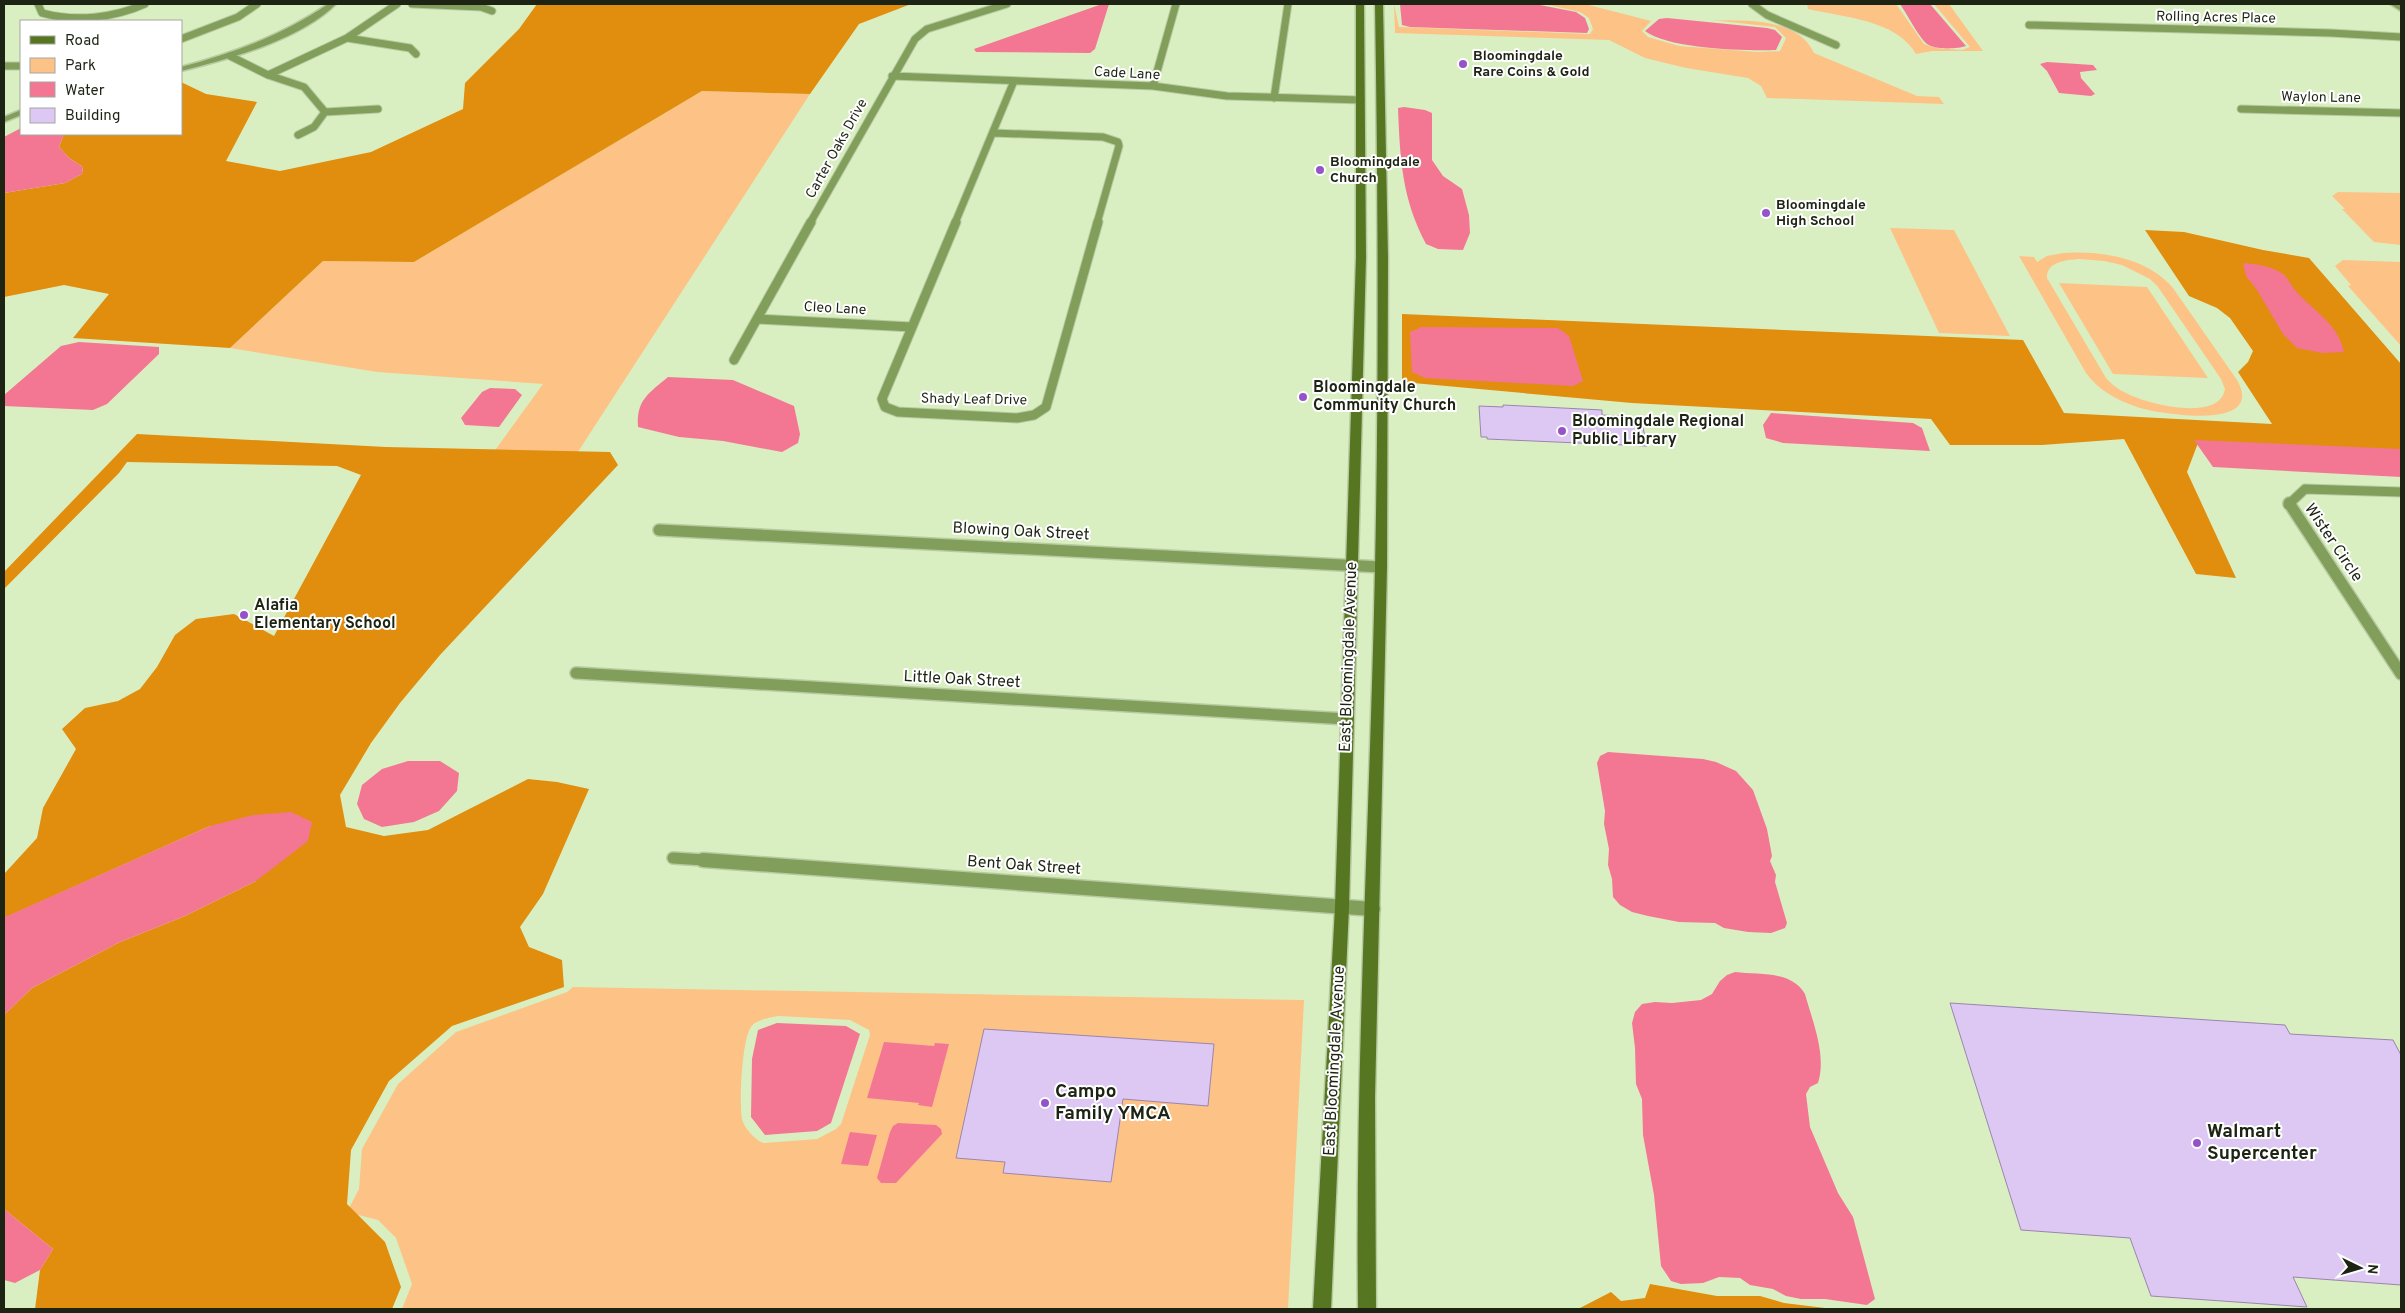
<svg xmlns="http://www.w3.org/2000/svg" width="2405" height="1313" font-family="Overpass,sans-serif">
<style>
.green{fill:#fdc386;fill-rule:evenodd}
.forest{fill:#e18d0d}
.water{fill:#f37793}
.building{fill:#ddc7f3;stroke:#9a85ae}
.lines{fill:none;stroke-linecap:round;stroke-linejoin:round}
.minor-far3-casing{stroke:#b8caa2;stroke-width:9}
.minor-far2-casing{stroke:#b8caa2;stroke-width:11}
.minor-far1-casing{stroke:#b8caa2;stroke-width:14}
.minor-casing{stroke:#b8caa2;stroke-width:17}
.tertiary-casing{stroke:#b8caa2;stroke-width:3}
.secondary-casing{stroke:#b8caa2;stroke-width:3}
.minor-far3{stroke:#829e5b;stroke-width:7}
.minor-far2{stroke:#829e5b;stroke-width:9}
.minor-far1{stroke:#829e5b;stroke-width:11}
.minor{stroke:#829e5b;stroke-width:14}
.tertiary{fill:#829e5b;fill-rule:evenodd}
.secondary{fill:#577622;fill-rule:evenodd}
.poi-dot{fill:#9453c8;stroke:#fff;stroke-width:2}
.labels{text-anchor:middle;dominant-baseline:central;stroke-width:4;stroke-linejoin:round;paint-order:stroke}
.far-street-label{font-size:14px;fill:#1d2413;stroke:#fff}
.far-poi-label{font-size:14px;font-weight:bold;fill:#1d2413;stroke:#fff;text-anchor:start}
.poi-label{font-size:16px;font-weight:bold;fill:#1d2413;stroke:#fff;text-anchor:start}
.street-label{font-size:16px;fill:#1d2413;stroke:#fff}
.near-poi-label{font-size:19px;font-weight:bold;fill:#1d2413;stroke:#fff;text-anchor:start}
</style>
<rect width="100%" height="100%" fill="#daefc1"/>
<path class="green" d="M 1394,4 L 1399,27 L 1590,34 L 1593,29 L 1589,18 L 1580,12 L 1544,4 L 1585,4 L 1651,21 L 1642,31 L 1648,37 L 1679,46 L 1757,52 L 1780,51 L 1786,38 L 1775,27 L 1712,20 C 1744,21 1798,17 1814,53 L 1917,96 L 1939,97 L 1944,104 L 1767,98 L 1761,86 L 1748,78 L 1686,68 L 1645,58 L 1609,40 L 1395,33 Z
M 1807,4 L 1896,4 L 1924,44 L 1936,48 L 1962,50 L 1970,47 L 1934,4 L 1949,4 L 1983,51 L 1932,51 L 1916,54 C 1897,20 1843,17 1808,9 Z
M 702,91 L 810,94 L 574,458 L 493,453 L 543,384 L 377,372 L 230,348 L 323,261 L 414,262 Z
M 2338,192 L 2401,193 L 2401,245 L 2374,242 L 2371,239 L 2342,209 L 2345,209 L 2332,196 Z
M 1890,228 L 1954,230 L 2010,336 L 1939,333 Z
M 2063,253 C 2100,250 2148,258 2173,288 L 2237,380 C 2267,432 2158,414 2137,407 C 2117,400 2098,390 2086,373 L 2019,256 L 2034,257 L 2037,262 L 2047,256 ZM 2079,259 L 2104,261 L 2122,265 L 2150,279 L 2158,287 L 2221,379 L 2225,389 C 2220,421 2154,405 2135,397 C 2124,393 2114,387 2106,378 L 2047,278 C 2046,262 2066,260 2079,259 Z
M 2343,260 L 2401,262 L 2401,346 L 2348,286 L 2351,285 L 2335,266 Z
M 2059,283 L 2147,287 L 2208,378 L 2113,374 Z
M 573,987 L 1304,1000 L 1288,1309 L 402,1309 L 412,1284 L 396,1238 L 378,1220 L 347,1212 L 359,1189 L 362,1149 L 398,1084 L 456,1032 L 567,992 ZM 779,1016 L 850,1020 L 869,1030 L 870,1035 L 841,1124 L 836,1129 L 817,1139 L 764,1143 C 756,1141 744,1128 742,1119 C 739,1103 742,1039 751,1027 C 755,1020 772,1017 779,1016 Z"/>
<path class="forest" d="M 537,4 L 911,4 L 859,24 L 810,94 L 702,91 L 414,262 L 323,261 L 230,348 L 73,338 L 109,294 L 64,285 L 4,297 L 4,193 L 65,183 L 82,174 L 83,167 L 69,158 L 59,147 L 64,134 L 181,134 L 181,82 L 206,94 L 257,102 L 226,161 L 280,171 L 371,152 L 463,109 L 465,83 L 519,29 Z
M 2145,230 L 2184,232 L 2263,250 L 2309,258 L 2401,364 L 2401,452 L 2198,443 L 2187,472 L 2236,578 L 2196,574 L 2124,439 L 2042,445 L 1950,445 L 1931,419 L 1632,403 L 1402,382 L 1402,314 L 2023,340 L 2064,413 L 2272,424 L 2238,372 L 2248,362 L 2253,351 L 2230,318 L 2217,308 L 2189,296 Z
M 137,434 L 386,447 L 610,452 L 618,465 L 440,655 L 400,703 L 371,743 L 340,795 L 346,827 L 384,836 L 428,830 L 528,779 L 557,782 L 589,789 L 543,894 L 520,927 L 529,947 L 562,960 L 564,987 L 452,1026 L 389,1081 L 351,1150 L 347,1204 L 385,1242 L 401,1287 L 392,1309 L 35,1309 L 40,1270 L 53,1249 L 4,1209 L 4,1015 L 32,988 L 120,942 L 185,916 L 256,881 L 210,826 L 4,918 L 4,874 L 37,838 L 43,808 L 76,749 L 62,729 L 85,708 L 118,701 L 140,689 L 157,667 L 175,635 L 196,619 L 234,614 L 274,636 L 361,475 L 337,466 L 127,462 L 119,473 L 4,589 L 4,572 Z
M 1650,1284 L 1717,1296 L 1760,1296 L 1784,1303 L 1833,1309 L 1578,1309 L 1611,1292 L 1621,1301 L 1645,1298 Z"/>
<path class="water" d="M 1102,4 L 1109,4 L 1095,49 L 1090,53 L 976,52 L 974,49 Z
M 1400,4 L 1535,4 L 1576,12 L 1585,18 L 1589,29 L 1587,33 L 1410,27 L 1402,25 Z
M 1900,4 L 1930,4 L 1966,46 C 1957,49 1935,50 1927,44 C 1918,36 1907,14 1900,4 Z
M 1667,18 L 1767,28 L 1775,30 L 1782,37 L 1776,50 C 1746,51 1668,49 1645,31 L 1659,19 Z
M 2047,62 L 2093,65 L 2097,70 L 2080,72 L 2081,78 L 2095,94 L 2091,96 L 2059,93 L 2047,71 L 2040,64 Z
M 1404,107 L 1425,110 L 1432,113 L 1432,160 L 1443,176 L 1462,189 L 1469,215 L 1470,233 L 1463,250 L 1438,249 L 1426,244 C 1402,199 1400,159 1398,108 Z
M 21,128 L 21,134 L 64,134 L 59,147 L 69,158 L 83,167 L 82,174 L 65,183 L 4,193 L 4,137 Z
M 2243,263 C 2257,264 2271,266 2283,274 C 2288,278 2291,285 2295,290 C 2313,311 2338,323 2344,352 L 2322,353 L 2297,348 L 2283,334 L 2257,290 L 2246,276 Z
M 1422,327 L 1558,328 L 1569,336 L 1583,381 L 1573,386 L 1425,378 L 1412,372 L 1410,332 Z
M 79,342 L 159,347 L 159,354 L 107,404 L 93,410 L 4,406 L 4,395 L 61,346 Z
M 668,377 L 733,380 L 794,406 L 800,434 L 798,443 L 782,452 L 723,441 L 679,437 L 638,427 C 636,400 649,393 668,377 Z
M 490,388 L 515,389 L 522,395 L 499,427 L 465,425 L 461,418 L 482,392 Z
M 1771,413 L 1913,423 L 1922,428 L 1930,451 L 1783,443 L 1766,438 L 1763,425 Z
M 2194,440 L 2401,449 L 2401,477 L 2213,467 Z
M 1608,752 L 1703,759 L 1716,762 L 1736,771 L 1753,790 L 1767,829 L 1772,856 L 1770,861 L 1776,875 L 1775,882 L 1787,923 L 1785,928 L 1771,933 L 1748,932 L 1724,928 L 1715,923 L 1679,922 L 1648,916 L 1632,912 L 1620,905 L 1613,897 L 1612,879 L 1608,865 L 1609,849 L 1604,824 L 1605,811 L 1597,763 L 1600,756 Z
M 408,761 L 440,761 L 459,773 L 457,791 L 439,811 L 414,822 L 382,827 L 364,819 L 357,804 L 362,785 L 382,769 Z
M 291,812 L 312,822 L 308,841 L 256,881 L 185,916 L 120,942 L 32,988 L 4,1015 L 5,917 L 210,826 L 253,815 Z
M 1735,972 C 1759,975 1791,970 1805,994 C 1812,1020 1827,1055 1818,1083 L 1810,1087 L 1806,1094 L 1810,1127 L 1838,1193 L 1853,1217 L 1875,1299 L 1867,1305 L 1825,1299 L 1801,1299 L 1786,1296 L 1773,1289 L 1750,1285 L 1740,1278 L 1719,1277 L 1703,1283 L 1681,1284 L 1671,1281 L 1661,1266 L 1654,1195 L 1643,1135 L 1642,1099 L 1636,1084 L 1635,1048 L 1632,1023 L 1635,1012 L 1642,1004 L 1655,1002 L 1672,1003 L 1701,1000 L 1712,994 L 1720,981 L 1727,975 Z
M 777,1023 L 846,1026 L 860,1034 L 831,1123 L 817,1131 L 765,1135 L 751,1117 L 752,1059 L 758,1030 Z
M 884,1042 L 934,1046 L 935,1043 L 949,1044 L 932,1107 L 918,1105 L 919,1103 L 867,1098 Z
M 898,1123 L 936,1125 L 941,1129 L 942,1134 L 896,1183 L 881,1183 L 877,1178 L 890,1132 L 893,1126 Z
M 850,1132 L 877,1135 L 868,1166 L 841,1164 Z
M 4,1209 L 53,1249 L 40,1270 L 15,1283 L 4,1280 Z"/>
<path class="building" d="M 1503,405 L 1602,410 L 1602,415 L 1619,416 L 1620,421 L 1642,423 L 1647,446 L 1487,439 L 1487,437 L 1481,437 L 1479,406 L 1503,407 Z
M 1950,1003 L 2285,1025 L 2290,1034 L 2393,1040 L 2401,1055 L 2401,1285 L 2293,1277 L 2307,1307 L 2151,1296 L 2130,1238 L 2021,1230 Z
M 984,1029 L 1214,1044 L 1208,1106 L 1123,1099 L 1111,1182 L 1003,1173 L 1005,1162 L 956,1158 Z"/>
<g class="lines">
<defs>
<path id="minor-far3" d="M 38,4 L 42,13 C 75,22 114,18 145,4
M 412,4 L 481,7 L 492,11
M 1752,4 L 1767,15 L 1836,45
M 2029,25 L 2331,33 L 2401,37
M 347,38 L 410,48 L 416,54
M 181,39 L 238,17 L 257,4
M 230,56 L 268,75 L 304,87 L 325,112 L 314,127 L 298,135
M 4,66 L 21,66
M 268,75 L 347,38 L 397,4
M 892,76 L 1153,86 L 1227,96 L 1361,100
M 1153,86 L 1176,4
M 1274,98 L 1288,4
M 2241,109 L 2401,113
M 325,112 L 378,109
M 994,133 L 1103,137 L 1118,142 L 1119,146 L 1097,223
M 810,223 L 915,39 L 927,29 L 1007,4
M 955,223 L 1014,81"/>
<path id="minor-far2" d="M 956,222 L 882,399 L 885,407 L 898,412 L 1017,418 L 1034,415 L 1046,407 L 1098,222
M 757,319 L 912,327
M 734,360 L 811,222
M 2288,505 L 2305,489 L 2401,492"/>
<path id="minor-far1" d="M 2289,503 L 2401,674
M 659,530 L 1381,567
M 576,673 L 1347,719
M 673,858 L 720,861"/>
<path id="minor" d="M 703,860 L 1373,909"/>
<path id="tertiary" d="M 328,4 L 336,4 C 300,40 229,59 181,71 L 181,67 C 234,53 283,35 328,4 Z
M 2390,4 L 2398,4 L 2401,6 L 2401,11 Z
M 21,110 L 21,115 L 4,122 L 4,117 Z"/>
<path id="secondary" d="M 1356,4 L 1364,4 L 1366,257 L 1349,907 L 1331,1309 L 1313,1309 L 1335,907 L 1356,257 Z
M 1375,4 L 1383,4 L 1388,258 L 1387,567 L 1375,1098 L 1376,1309 L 1358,1309 C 1355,1062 1370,815 1375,568 C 1379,380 1378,192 1375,4 Z"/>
</defs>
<use href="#minor-far3" class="minor-far3-casing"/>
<use href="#minor-far2" class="minor-far2-casing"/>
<use href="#minor-far1" class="minor-far1-casing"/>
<use href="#minor" class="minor-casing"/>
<use href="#tertiary" class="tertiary-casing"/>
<use href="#secondary" class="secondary-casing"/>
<use href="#minor-far3" class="minor-far3"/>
<use href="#minor-far2" class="minor-far2"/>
<use href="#minor-far1" class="minor-far1"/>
<use href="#minor" class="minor"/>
<use href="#tertiary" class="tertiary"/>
<use href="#secondary" class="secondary"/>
</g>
<g class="poi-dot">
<circle cx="1463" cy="64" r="5"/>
<circle cx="1320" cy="170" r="5"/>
<circle cx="1766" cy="213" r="5"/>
<circle cx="1303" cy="397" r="5"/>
<circle cx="1562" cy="431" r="5"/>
<circle cx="244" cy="615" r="5"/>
<circle cx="1045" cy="1103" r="5"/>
<circle cx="2197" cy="1143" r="5"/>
</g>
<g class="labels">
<g class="far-street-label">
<text transform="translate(2216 18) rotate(1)">Rolling Acres Place</text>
<text transform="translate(1127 74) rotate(3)">Cade Lane</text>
<text transform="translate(2321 98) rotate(1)">Waylon Lane</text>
<text transform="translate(837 149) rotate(-61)">Carter Oaks Drive</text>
<text transform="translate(835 309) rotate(3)">Cleo Lane</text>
<text transform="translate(974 400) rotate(1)">Shady Leaf Drive</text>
</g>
<g class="far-poi-label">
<text x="1473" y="56">Bloomingdale<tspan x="1473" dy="16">Rare Coins &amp; Gold</tspan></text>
<text x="1330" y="162">Bloomingdale<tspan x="1330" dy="16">Church</tspan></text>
<text x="1776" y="205">Bloomingdale<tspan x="1776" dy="16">High School</tspan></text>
</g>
<g class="poi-label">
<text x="1313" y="388">Bloomingdale<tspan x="1313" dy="18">Community Church</tspan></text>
<text x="1572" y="422">Bloomingdale Regional<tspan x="1572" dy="18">Public Library</tspan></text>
<text x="254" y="606">Alafia<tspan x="254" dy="18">Elementary School</tspan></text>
</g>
<g class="street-label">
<text transform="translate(1021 532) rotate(3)">Blowing Oak Street</text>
<text transform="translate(2333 543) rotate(56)">Wister Circle</text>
<text transform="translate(1349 657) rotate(-88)">East Bloomingdale Avenue</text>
<text transform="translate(962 680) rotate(3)">Little Oak Street</text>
<text transform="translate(1024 866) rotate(4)">Bent Oak Street</text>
<text transform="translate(1335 1061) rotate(-87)">East Bloomingdale Avenue</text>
</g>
<g class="near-poi-label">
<text x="1055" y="1092">Campo<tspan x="1055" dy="22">Family YMCA</tspan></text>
<text x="2207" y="1132">Walmart<tspan x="2207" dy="22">Supercenter</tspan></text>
</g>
</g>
<rect width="2405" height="1313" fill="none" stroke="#1d2413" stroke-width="10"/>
<rect x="20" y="20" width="162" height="115" fill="#ffffff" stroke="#a5a7a1"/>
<rect x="30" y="36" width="25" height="8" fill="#577622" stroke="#a5a7a1"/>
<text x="65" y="45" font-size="15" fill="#1d2413">Road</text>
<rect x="30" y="58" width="25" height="15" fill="#fdc386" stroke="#a5a7a1"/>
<text x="65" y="70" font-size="15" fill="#1d2413">Park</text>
<rect x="30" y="82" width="25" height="15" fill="#f37793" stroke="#a5a7a1"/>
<text x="65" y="95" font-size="15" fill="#1d2413">Water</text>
<rect x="30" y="108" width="25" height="15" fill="#ddc7f3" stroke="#a5a7a1"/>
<text x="65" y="120" font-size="15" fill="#1d2413">Building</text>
<g transform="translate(2360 1268) rotate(95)" stroke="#ffffff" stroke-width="4" paint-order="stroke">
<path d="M0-4L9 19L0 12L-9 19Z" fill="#1d2413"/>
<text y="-8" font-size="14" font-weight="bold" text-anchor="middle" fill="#1d2413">N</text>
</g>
</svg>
